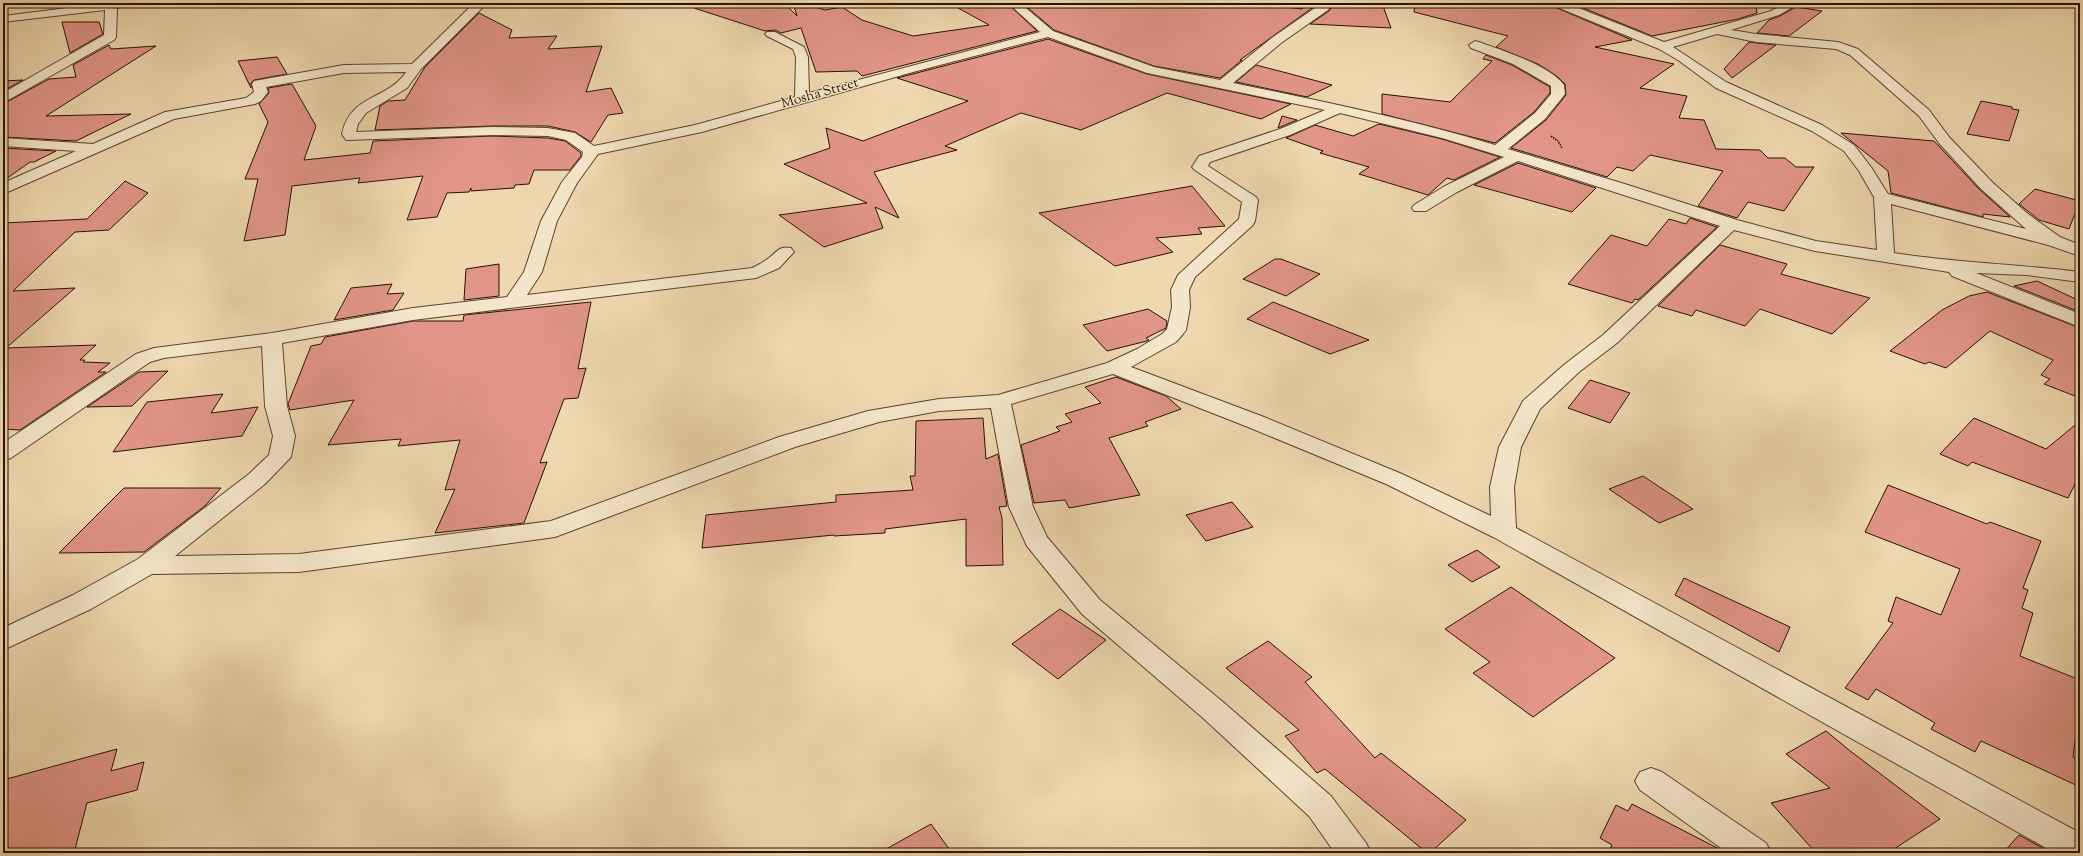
<svg xmlns="http://www.w3.org/2000/svg" width="2083" height="856" font-family="'Sorts Mill Goudy',serif">
<style>
.building{fill:#e19588;stroke:#291100}
.lines{fill:none;stroke-linecap:round;stroke-linejoin:round}
.street-casing{stroke:#5a432c;stroke-width:2}
.path{stroke:#291100;stroke-width:1.5;stroke-dasharray:1.5 1;stroke-linecap:butt}
.street{fill:#f5e6cb;fill-rule:evenodd}
.labels{text-anchor:middle;dominant-baseline:central;stroke-width:3;stroke-linejoin:round;paint-order:stroke}
.far-street-label{font-size:14px;fill:#291100;stroke:#f5e6cb}
</style>
<rect width="100%" height="100%" fill="#efd8af"/>
<filter id="stains"><feTurbulence type="fractalNoise" baseFrequency=".005" numOctaves="4"/><feColorMatrix values="0 0 0 0 .2 0 0 0 0 .09 0 0 0 0 .02 0 0 0 .5 -.17"/></filter>
<radialGradient id="worn" r=".72"><stop offset=".6" stop-color="#630" stop-opacity="0"/><stop offset="1" stop-color="#630" stop-opacity=".3"/></radialGradient>
<path class="building" d="M 695,3 L 784,3 L 797,16 L 793,3 L 803,3 L 825,10 L 842,7 L 862,20 L 913,36 L 989,25 L 949,3 L 1007,3 L 1037,31 L 862,76 L 857,71 L 816,72 L 801,28 L 781,33 L 775,30 L 765,31 L 694,8 Z
M 1022,3 L 1256,3 L 1302,9 L 1302,3 L 1319,3 L 1240,60 L 1242,60 L 1220,78 L 1154,66 L 1054,30 Z
M 1334,3 L 1382,3 L 1391,28 L 1310,24 L 1329,11 Z
M 1415,3 L 1544,3 L 1550,5 L 1632,40 L 1595,47 L 1674,64 L 1640,88 L 1687,96 L 1679,118 L 1704,120 L 1716,149 L 1760,150 L 1768,158 L 1785,158 L 1796,167 L 1814,167 L 1784,211 L 1748,202 L 1737,218 L 1698,206 L 1723,171 L 1650,155 L 1633,171 L 1617,167 L 1607,177 L 1511,148 L 1546,120 L 1566,95 L 1565,84 L 1558,77 L 1538,64 L 1496,47 L 1508,36 L 1414,12 Z
M 1571,3 L 1756,3 L 1757,13 L 1738,19 L 1652,36 Z
M 1796,7 L 1822,11 L 1789,36 L 1757,33 L 1769,20 L 1780,16 Z
M 479,13 L 512,30 L 509,38 L 557,36 L 548,49 L 602,46 L 586,92 L 611,88 L 623,113 L 608,115 L 591,142 L 575,132 L 548,126 L 492,126 L 375,130 L 380,106 L 388,101 L 405,100 L 425,67 Z
M 62,22 L 99,22 L 103,34 L 70,53 Z
M 1048,39 L 1147,74 L 1291,104 L 1261,119 L 1167,93 L 1081,130 L 1021,113 L 945,146 L 957,150 L 874,172 L 899,218 L 875,207 L 883,228 L 824,247 L 779,215 L 867,203 L 784,164 L 830,148 L 826,128 L 863,141 L 968,101 L 897,78 Z
M 1749,42 L 1776,45 L 1732,78 L 1724,69 Z
M 109,45 L 111,49 L 156,46 L 46,116 L 131,114 L 76,141 L 3,137 L 3,104 L 49,79 L 76,77 L 73,65 Z
M 1486,55 L 1512,65 L 1550,87 L 1550,93 L 1534,112 L 1495,143 L 1382,114 L 1382,94 L 1450,102 L 1492,61 L 1483,59 Z
M 277,57 L 287,74 L 254,80 L 251,83 L 251,88 L 238,61 Z
M 1256,65 L 1283,72 L 1332,85 L 1307,97 L 1236,82 Z
M 23,80 L 3,91 L 3,81 Z
M 292,84 L 316,126 L 304,160 L 370,153 L 373,141 L 492,136 L 548,138 L 565,141 L 581,153 L 581,156 L 570,170 L 534,170 L 529,184 L 515,185 L 514,188 L 471,191 L 471,188 L 469,192 L 447,193 L 437,217 L 407,220 L 423,176 L 358,183 L 360,178 L 292,186 L 285,235 L 244,241 L 258,179 L 245,179 L 268,122 L 259,104 L 269,93 L 268,88 Z
M 1981,101 L 2012,107 L 2012,109 L 2019,110 L 2009,141 L 1967,134 Z
M 1282,116 L 1297,120 L 1278,128 Z
M 1379,124 L 1442,139 L 1500,157 L 1454,180 L 1447,178 L 1428,195 L 1359,174 L 1369,167 L 1320,153 L 1323,151 L 1286,138 L 1315,125 L 1353,136 Z
M 1841,133 L 1934,141 L 1979,189 L 2010,217 L 1983,214 L 1983,217 L 1891,193 L 1888,171 Z
M 3,148 L 56,151 L 34,162 L 30,162 L 3,181 Z
M 1518,163 L 1596,188 L 1572,212 L 1474,185 Z
M 125,181 L 148,193 L 109,230 L 75,232 L 13,291 L 75,288 L 6,348 L 96,345 L 80,360 L 85,360 L 83,362 L 110,363 L 98,372 L 106,372 L 20,430 L 3,429 L 3,223 L 87,219 Z
M 1192,186 L 1225,226 L 1198,228 L 1202,234 L 1156,238 L 1173,252 L 1115,266 L 1039,213 Z
M 2035,189 L 2080,201 L 2069,229 L 2039,220 L 2019,204 Z
M 1690,218 L 1717,227 L 1638,300 L 1635,299 L 1632,303 L 1568,284 L 1611,235 L 1647,246 L 1669,219 L 1686,224 Z
M 1720,245 L 1787,264 L 1781,274 L 1870,298 L 1832,334 L 1760,309 L 1745,326 L 1696,310 L 1692,316 L 1658,306 Z
M 1275,259 L 1281,259 L 1320,274 L 1286,296 L 1243,279 Z
M 499,264 L 499,296 L 464,300 L 466,269 Z
M 2037,281 L 2080,301 L 2080,312 L 2014,286 Z
M 392,284 L 387,294 L 404,293 L 393,310 L 334,320 L 351,288 Z
M 1987,292 L 2080,328 L 2080,398 L 2044,384 L 2050,379 L 2041,375 L 2053,360 L 1990,331 L 1946,368 L 1929,362 L 1925,364 L 1890,351 L 1942,310 L 1969,296 Z
M 591,302 L 578,369 L 586,368 L 578,398 L 564,399 L 540,463 L 547,462 L 524,523 L 435,533 L 455,489 L 445,490 L 460,440 L 398,446 L 401,439 L 328,445 L 354,400 L 290,410 L 288,404 L 311,346 L 321,344 L 325,337 L 413,321 L 463,321 L 464,315 Z
M 1273,302 L 1369,340 L 1330,354 L 1247,319 Z
M 1148,309 L 1167,321 L 1166,328 L 1146,338 L 1149,340 L 1147,341 L 1107,351 L 1083,325 Z
M 168,371 L 132,406 L 87,407 L 139,372 Z
M 1116,377 L 1166,396 L 1181,409 L 1145,422 L 1148,426 L 1109,438 L 1140,495 L 1069,508 L 1065,500 L 1034,503 L 1021,445 L 1060,431 L 1056,427 L 1072,422 L 1065,414 L 1101,403 L 1085,387 Z
M 1590,380 L 1630,393 L 1610,423 L 1568,408 Z
M 223,394 L 211,413 L 258,407 L 242,436 L 113,452 L 147,402 Z
M 983,418 L 986,459 L 998,454 L 1007,506 L 999,507 L 1002,518 L 1003,565 L 966,566 L 966,519 L 885,529 L 885,533 L 834,536 L 834,535 L 702,548 L 706,515 L 836,502 L 836,495 L 913,490 L 910,476 L 915,476 L 916,421 Z
M 1974,418 L 2046,449 L 2080,421 L 2080,474 L 2068,498 L 1972,462 L 1968,466 L 1940,454 Z
M 1643,476 L 1693,509 L 1659,523 L 1609,489 Z
M 1888,485 L 1987,524 L 1990,522 L 2041,541 L 2023,588 L 2028,590 L 2022,608 L 2033,613 L 2020,656 L 2080,680 L 2080,699 L 2073,757 L 2080,761 L 2080,787 L 1981,741 L 1975,752 L 1931,729 L 1935,723 L 1876,689 L 1868,700 L 1845,688 L 1893,623 L 1888,621 L 1896,597 L 1941,615 L 1960,569 L 1865,532 Z
M 124,488 L 221,488 L 205,506 L 144,552 L 59,553 Z
M 1232,502 L 1253,527 L 1206,541 L 1186,515 Z
M 1477,550 L 1500,567 L 1472,582 L 1448,565 Z
M 1684,578 L 1790,627 L 1779,652 L 1675,595 Z
M 1511,587 L 1615,658 L 1533,717 L 1473,673 L 1490,662 L 1445,629 Z
M 1060,609 L 1106,640 L 1058,679 L 1012,644 Z
M 1268,641 L 1312,677 L 1305,682 L 1375,758 L 1381,753 L 1466,820 L 1430,853 L 1427,853 L 1325,769 L 1317,773 L 1285,736 L 1299,730 L 1226,668 Z
M 1826,731 L 1849,750 L 1940,819 L 1888,853 L 1816,853 L 1771,803 L 1830,788 L 1786,754 Z
M 117,749 L 111,771 L 144,762 L 137,790 L 87,803 L 74,853 L 3,853 L 3,780 Z
M 1632,804 L 1723,851 L 1725,853 L 1608,853 L 1612,845 L 1600,838 L 1616,805 L 1628,811 Z
M 931,824 L 952,853 L 879,853 Z
M 2019,835 L 2052,853 L 2003,853 Z"/>
<g class="lines">
<defs>
<path id="street" d="M 107,3 L 130,3 L 129,5 L 117,8 L 116,37 L 114,40 L 3,103 L 3,93 L 104,35 L 105,10 L 3,22 L 3,16 Z
M 471,3 L 481,3 L 482,8 L 421,69 L 407,88 L 366,113 L 358,124 L 356,132 L 492,127 L 548,128 L 575,133 L 594,146 L 695,125 L 795,97 L 796,57 L 793,49 L 767,36 L 765,34 L 767,32 L 775,32 L 804,47 L 808,57 L 809,93 L 1040,32 L 1008,3 L 1020,3 L 1053,31 L 1154,67 L 1220,80 L 1273,37 L 1322,3 L 1333,3 L 1328,10 L 1281,43 L 1233,83 C 1321,101 1409,119 1495,145 L 1535,113 L 1551,94 L 1551,86 L 1513,64 L 1471,48 L 1469,45 L 1475,41 L 1479,42 C 1501,50 1551,66 1564,85 L 1565,94 L 1545,119 L 1508,149 L 1628,185 L 1737,220 L 1816,241 L 1877,250 L 1874,197 L 1859,171 L 1844,151 L 1812,131 L 1716,88 L 1678,60 L 1659,49 L 1552,5 L 1551,3 L 1566,3 L 1664,42 L 1771,11 L 1786,3 L 1799,3 L 1779,15 L 1731,30 L 1756,34 L 1838,42 L 1858,49 L 1929,110 L 1949,137 L 1992,182 L 2028,214 L 2060,237 L 2080,245 L 2080,256 L 2048,245 L 1891,204 L 1894,253 C 1956,263 2018,264 2080,272 L 2080,282 L 2026,275 L 1976,273 L 2080,314 L 2080,327 L 1952,276 L 1949,272 L 1815,251 L 1734,230 L 1617,343 L 1579,372 L 1540,409 L 1521,447 L 1514,487 L 1516,528 L 2080,833 L 2080,853 L 2055,853 L 1495,538 L 1386,484 L 1248,427 L 1113,374 L 1011,404 L 1033,507 L 1047,537 L 1100,600 L 1223,702 L 1331,796 L 1366,843 L 1371,853 L 1335,853 L 1309,816 L 1203,718 L 1082,614 L 1027,546 L 1009,507 L 991,408 L 939,411 L 879,422 L 795,447 L 555,537 L 299,572 L 152,574 L 91,609 L 3,650 L 3,628 L 73,595 L 138,559 L 249,474 L 269,455 L 273,436 L 265,406 L 262,346 L 164,358 L 150,362 L 11,458 L 3,460 L 3,443 L 136,354 L 154,348 L 272,333 L 413,308 L 507,297 L 524,272 L 541,221 L 562,182 L 582,157 L 583,152 L 566,140 L 548,136 L 492,135 L 346,140 L 342,134 C 350,94 388,100 406,72 L 344,73 L 266,87 L 268,92 L 261,101 L 255,104 L 174,119 L 3,194 L 3,183 L 76,151 L 3,146 L 3,138 L 93,144 L 165,112 L 246,98 L 254,92 L 252,84 L 254,81 L 344,65 L 412,64 L 470,7 ZM 1717,34 L 1756,42 L 1836,49 L 1850,55 L 1919,116 L 1939,143 L 1980,188 L 2026,229 L 1888,194 L 1871,167 L 1854,145 L 1822,125 L 1726,82 L 1673,47 ZM 1048,37 L 1147,73 L 1325,110 L 1280,129 L 1199,156 L 1192,167 L 1195,170 L 1242,202 L 1239,219 L 1178,275 L 1171,290 L 1172,307 L 1167,329 L 1162,334 L 1137,349 L 1107,363 L 998,395 L 939,399 L 868,411 L 779,437 L 551,521 L 299,554 L 175,556 L 265,484 L 291,457 L 295,436 L 287,406 L 282,343 L 413,320 L 756,278 L 779,268 L 794,252 L 791,248 C 778,245 776,254 766,260 C 762,263 756,266 752,268 L 527,295 L 542,272 L 557,221 L 577,183 L 598,154 L 702,132 L 913,72 ZM 1340,113 L 1442,138 L 1504,157 L 1445,186 L 1414,205 L 1412,208 L 1414,211 L 1426,211 L 1457,192 L 1518,161 L 1720,226 L 1603,335 L 1565,364 L 1523,401 L 1499,447 L 1490,487 L 1491,516 L 1402,474 L 1264,417 L 1131,367 L 1176,342 L 1183,334 L 1186,330 L 1190,307 L 1189,290 L 1195,277 L 1253,225 L 1255,221 L 1258,200 L 1256,197 L 1208,166 L 1210,162 L 1290,135 Z
M 1651,768 L 1662,772 L 1766,843 L 1771,853 L 1728,853 L 1640,790 L 1635,781 L 1640,772 Z"/>
</defs>
<use href="#street" class="street-casing"/>
<path class="path" d="M 1551,136 L 1558,141 L 1562,148"/>
<use href="#street" class="street"/>
</g>
<g class="labels">
<g class="far-street-label">
<text transform="translate(820 94) rotate(-16)">Mosha Street</text>
</g>
</g>
<rect width="2083" height="856" fill="none" stroke="#efd8af" stroke-width="16"/>
<rect x="4" y="4" width="2075" height="848" fill="none" stroke="#291100" stroke-width="2"/>
<rect x="8" y="8" width="2067" height="840" fill="none" stroke="#291100"/>
<rect width="100%" height="100%" filter="url(#stains)"/>
<rect width="100%" height="100%" fill="url(#worn)"/>
</svg>
